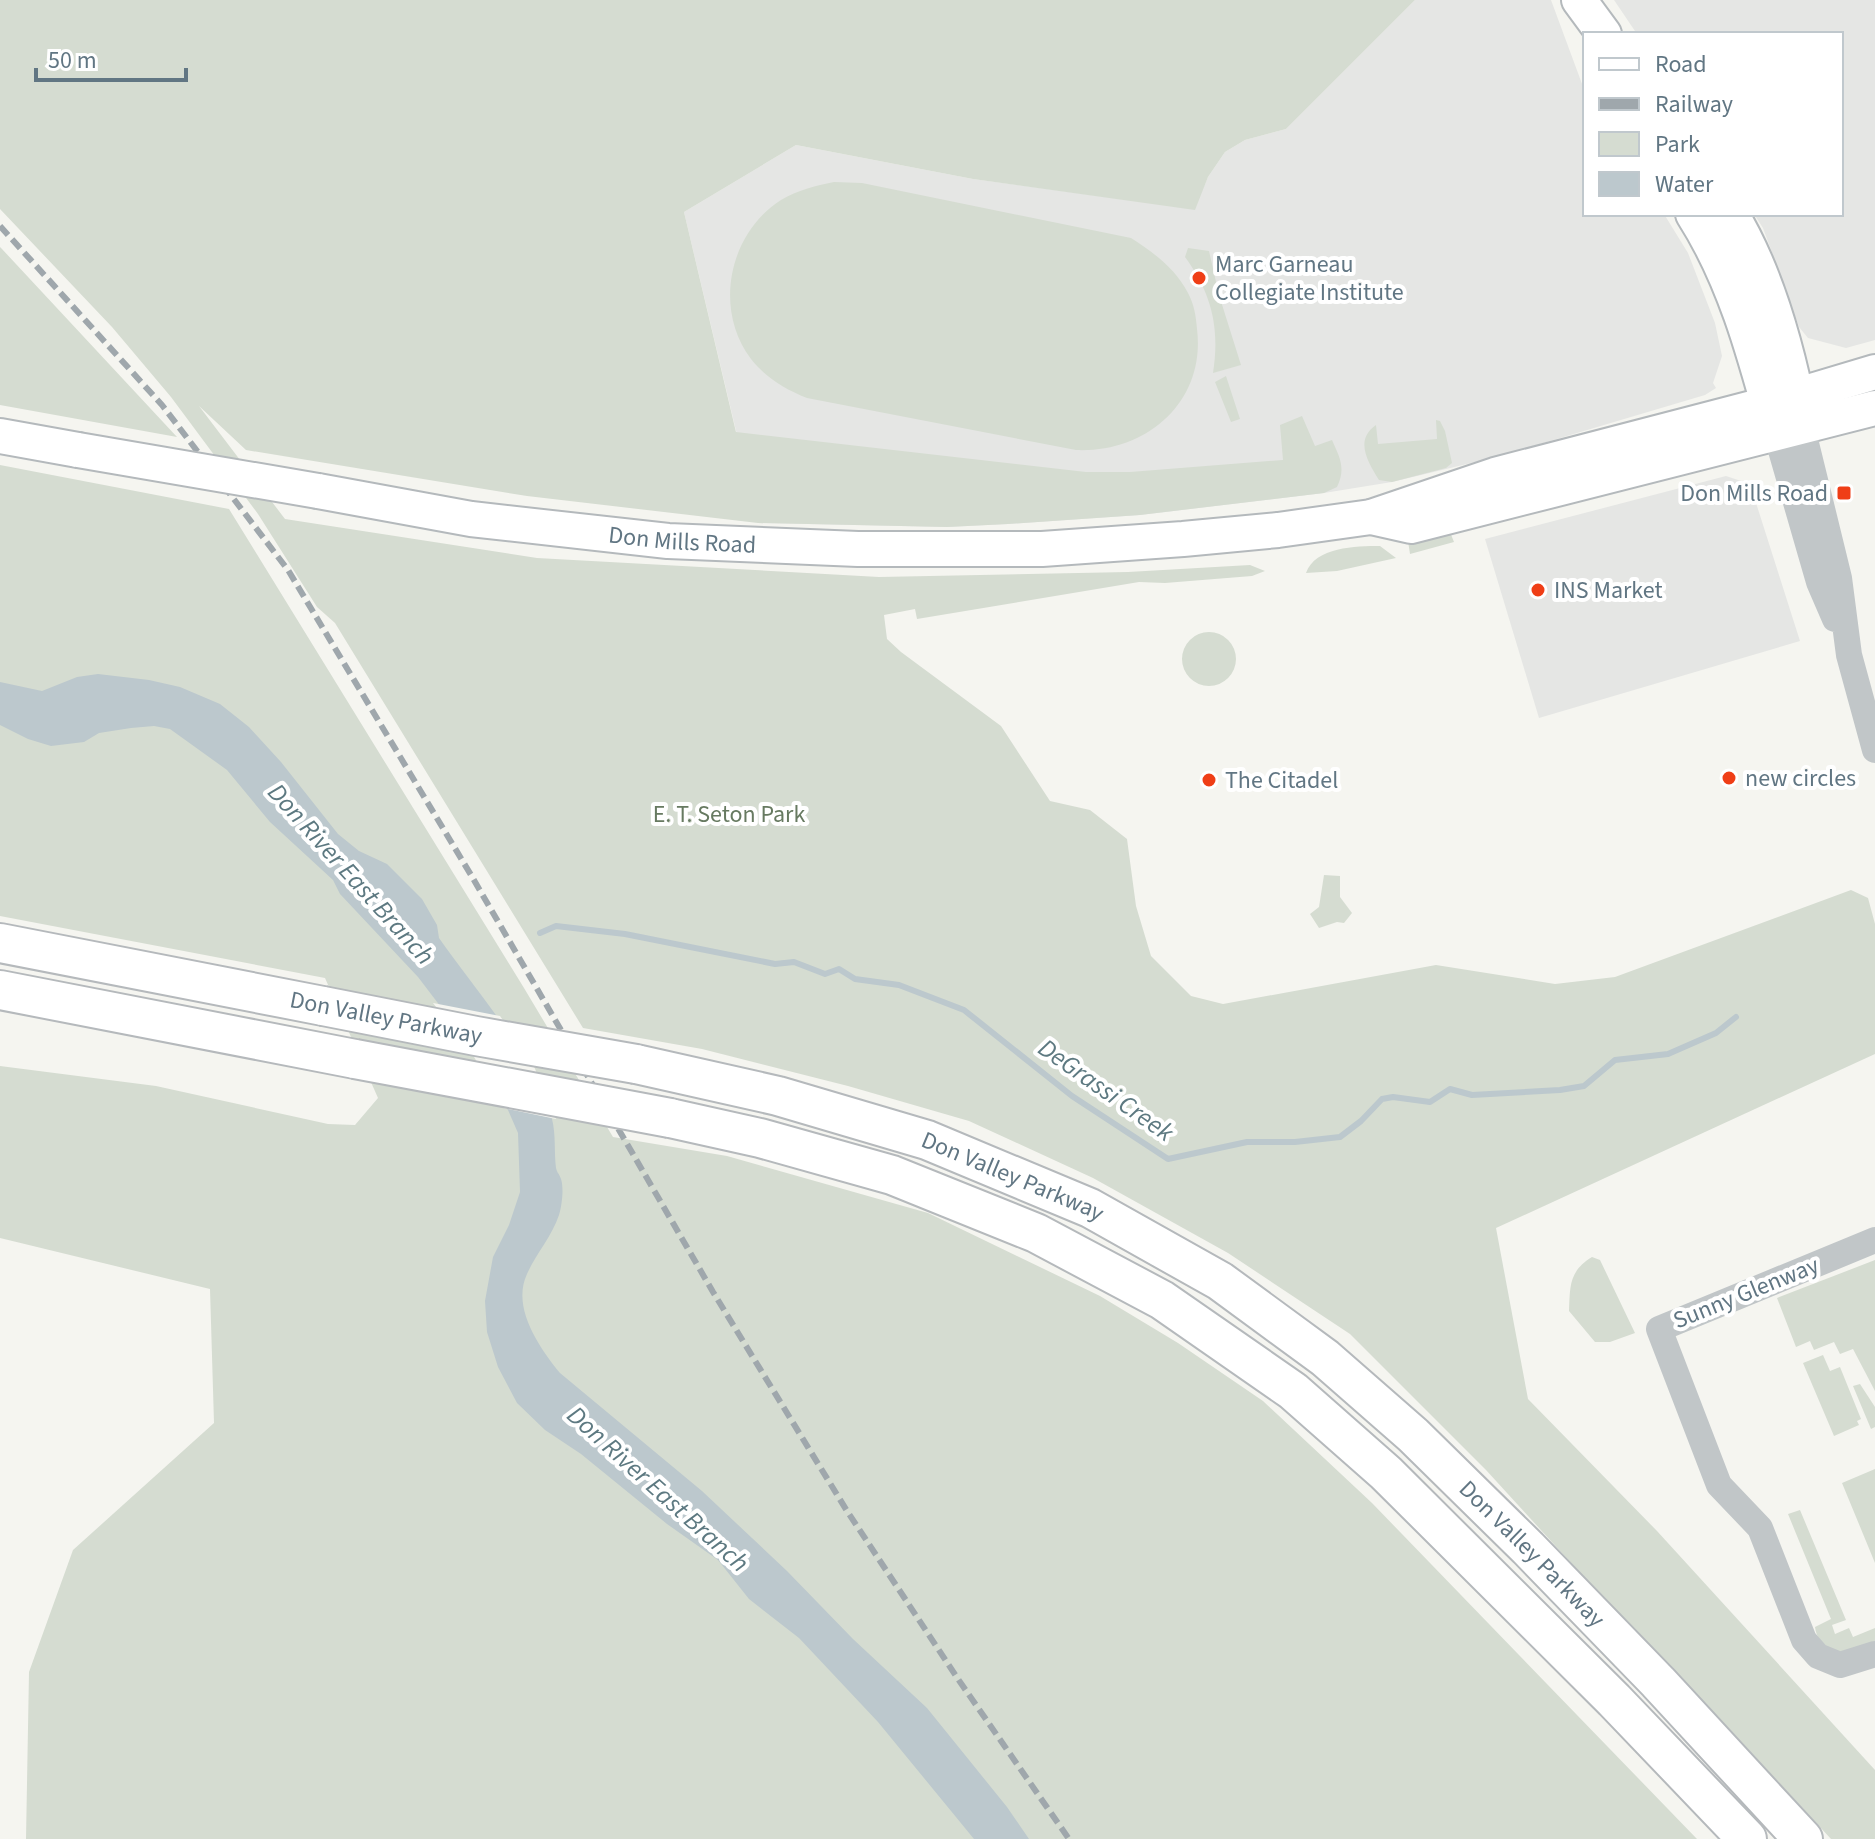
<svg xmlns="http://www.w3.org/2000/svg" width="1875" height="1839" font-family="'Source Sans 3',sans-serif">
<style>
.built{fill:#e5e6e4}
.green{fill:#d5dcd1}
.water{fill:#bcc8cd}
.pier{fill:#f5f5f0}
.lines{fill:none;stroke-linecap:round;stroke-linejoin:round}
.stream{stroke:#bcc8cd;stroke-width:6}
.major-casing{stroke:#b4b9bc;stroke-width:38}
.highway-casing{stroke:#b5b9bc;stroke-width:42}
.minor{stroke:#c1c6c8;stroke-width:26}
.major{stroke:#fff;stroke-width:34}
.highway{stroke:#fff;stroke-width:38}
.rail{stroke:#9fa7ac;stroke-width:6;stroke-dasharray:12 6;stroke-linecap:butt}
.major-bridge-casing{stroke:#b4b9bc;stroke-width:38;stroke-linecap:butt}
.highway-bridge-casing{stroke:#b5b9bc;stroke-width:42;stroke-linecap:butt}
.major-bridge{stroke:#fff;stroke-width:34}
.highway-bridge{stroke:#fff;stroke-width:38}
.poi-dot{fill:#ef3e16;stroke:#fff;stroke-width:3}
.labels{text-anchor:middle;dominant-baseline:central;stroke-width:8;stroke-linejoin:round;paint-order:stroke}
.poi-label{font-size:24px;fill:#617683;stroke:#fff;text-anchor:start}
.street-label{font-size:24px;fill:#617683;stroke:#fff}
.park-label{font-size:24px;fill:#677a61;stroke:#fff}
.water-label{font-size:26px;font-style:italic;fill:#5d7981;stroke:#fff}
</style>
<rect width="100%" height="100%" fill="#f5f5f0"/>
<path class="built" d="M 1415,0 L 1551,0 L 1585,92 L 1585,214 L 1664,214 L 1688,253 L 1715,323 L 1722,356 L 1713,383 L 1716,388 L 1705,395 L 1496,457 L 1392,482 L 1324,493 L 1140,515 L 1008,524 L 947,527 L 758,523 L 684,212 L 796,145 L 973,179 L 1194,209 L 1208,177 L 1225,152 L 1245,140 L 1286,129 Z
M 1614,0 L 1875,0 L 1875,340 L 1846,348 L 1808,338 L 1799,327 L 1763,228 L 1754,214 L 1841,214 L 1841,34 L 1637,34 Z
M 1726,476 L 1750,484 L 1800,641 L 1539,718 L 1485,539 Z"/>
<path class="green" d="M 0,0 L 1415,0 L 1286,129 L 1245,140 L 1225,152 L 1208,177 L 1195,210 L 973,179 L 796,145 L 684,212 L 736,432 L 1086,472 L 1130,472 L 1283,460 L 1280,425 L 1302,416 L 1315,446 L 1332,440 C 1340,458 1346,468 1337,487 L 1324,493 L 1140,515 L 1008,524 L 947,527 L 758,523 L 527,496 L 246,450 L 199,406 L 285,519 L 537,558 L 879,577 L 1128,572 L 1250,565 L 1265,571 L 1252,576 L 1165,583 L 1139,582 L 917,619 L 915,609 L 884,615 L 887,639 L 901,652 L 1001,726 L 1050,801 L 1090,810 L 1127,839 L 1136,906 L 1151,956 L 1191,996 L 1223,1004 L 1436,965 L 1555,984 L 1615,977 L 1851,890 L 1868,898 L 1875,924 L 1875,1054 L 1496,1228 L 1528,1399 L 1657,1531 L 1875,1770 L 1875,1839 L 1831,1839 L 1735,1735 L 1615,1611 L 1486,1470 L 1350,1334 L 1228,1253 L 1093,1178 L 969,1121 L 848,1086 L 702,1049 L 583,1028 L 335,623 L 317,607 L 258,514 L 171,397 L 112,327 L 0,209 Z
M 834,182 L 862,183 L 1131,238 C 1154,253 1175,268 1188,293 C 1194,304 1196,316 1197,329 C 1206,402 1146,453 1076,450 L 807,398 C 785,389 766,378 751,359 C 713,309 729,233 781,200 C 798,190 815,186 834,182 Z
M 0,247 L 2,249 L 177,437 L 0,405 Z
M 1188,248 L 1209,251 L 1219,295 L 1241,365 L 1213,373 C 1220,328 1212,294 1185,257 Z
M 1226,376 L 1240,419 L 1231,422 L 1215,382 Z
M 1436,420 L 1440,421 L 1445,431 L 1452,463 L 1446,468 L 1392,482 L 1379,480 C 1368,462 1354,440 1376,425 L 1378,444 L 1437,439 Z
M 0,465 L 229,509 L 524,988 L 613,1137 L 727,1156 L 928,1213 L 1100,1296 L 1178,1343 L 1263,1401 L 1372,1503 L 1697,1839 L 26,1839 L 29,1672 L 73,1550 L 214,1423 L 210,1289 L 0,1238 L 0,1066 L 156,1086 L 328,1124 L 355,1125 L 378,1098 L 325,978 L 0,916 Z
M 1450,532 L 1454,542 L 1410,554 L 1408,541 Z
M 1380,546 L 1396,558 L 1337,571 L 1306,573 C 1315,547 1356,546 1380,546 Z
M1182 659a27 27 0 1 1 54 0a27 27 0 1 1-54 0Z
M 1324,875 L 1340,876 L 1340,897 L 1352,913 L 1344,923 L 1337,922 L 1319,928 L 1310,914 L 1319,907 Z
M 1592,1257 L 1600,1260 L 1635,1333 L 1610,1342 L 1595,1342 L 1569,1311 C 1570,1286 1569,1271 1592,1257 Z
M 1875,1260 L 1875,1391 L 1853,1349 L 1840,1354 L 1834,1342 L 1814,1350 L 1810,1341 L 1796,1347 L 1777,1298 Z
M 1823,1355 L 1830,1371 L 1840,1367 L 1861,1419 L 1857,1421 L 1859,1425 L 1834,1436 L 1803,1363 Z
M 1860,1384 L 1875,1407 L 1875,1427 L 1871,1429 L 1853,1386 Z
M 1875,1469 L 1875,1563 L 1842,1483 Z
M 1800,1510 L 1846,1620 L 1832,1625 L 1835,1634 L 1849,1628 L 1853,1637 L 1875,1628 L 1875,1644 C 1868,1647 1857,1653 1849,1653 C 1832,1653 1817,1644 1815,1627 L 1831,1619 L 1788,1514 Z"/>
<path class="water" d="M 98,674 L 149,680 L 180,687 L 220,704 L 249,727 L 281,762 L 338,834 L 359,851 L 387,864 L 422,899 L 437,925 L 439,938 C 476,991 536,1058 552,1119 C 556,1135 554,1151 556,1168 C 558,1175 558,1171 561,1179 C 564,1188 562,1205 559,1215 C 552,1236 536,1254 527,1274 C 511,1308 540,1348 560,1373 L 702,1491 L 787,1571 L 853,1639 L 927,1708 L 1007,1807 L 1029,1839 L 974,1839 L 878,1722 L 799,1638 L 749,1599 L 718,1560 L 667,1524 L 581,1454 L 545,1430 L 517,1403 L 498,1367 L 487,1332 L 485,1301 L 493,1257 L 509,1225 L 520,1192 L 518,1133 L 508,1110 L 476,1053 L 418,977 L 340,894 L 333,880 L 270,822 L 227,770 L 170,729 L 154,726 L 131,728 L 99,733 L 84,742 L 51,746 L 28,739 L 0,725 L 0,682 L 42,691 L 77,677 Z"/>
<path class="pier" d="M 433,1003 L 500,1016 L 533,1064 L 556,1119 L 503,1108 L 473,1055 Z"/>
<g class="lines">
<path class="stream" d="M 540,933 L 556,926 L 625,934 L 775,964 L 794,962 L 825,974 L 839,969 L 855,979 L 899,985 L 964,1010 L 1072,1096 L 1168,1159 L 1247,1142 L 1295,1142 L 1340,1137 L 1361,1121 L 1382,1099 L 1393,1097 L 1430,1102 L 1450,1089 L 1472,1095 L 1560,1090 L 1584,1086 L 1615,1060 L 1668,1054 L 1716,1033 L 1736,1017"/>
<defs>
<g id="major">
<path d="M 1579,0 L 1604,34"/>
<path d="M 1693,214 C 1734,278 1754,352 1774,425"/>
<path d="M 1731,214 C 1767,273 1788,351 1801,419"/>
<path d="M 0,436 L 78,450"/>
<path id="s1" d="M 318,491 L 471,519 L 668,541 L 858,549 L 1042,549 L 1183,539 L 1278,530 L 1371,517 L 1495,475 L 1768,404 L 1875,372"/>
<path d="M 1371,517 L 1411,526 L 1875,408"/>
</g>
<g id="highway">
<path d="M 0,943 L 323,1006"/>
<path d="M 0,990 L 355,1059"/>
<path id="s2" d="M 636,1064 L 778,1096 L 927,1140 L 1090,1208 L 1220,1281 L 1325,1358 L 1413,1435 L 1528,1548 L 1658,1682 L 1803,1839"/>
<path d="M 670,1118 L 760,1138 L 892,1175 L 1036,1233 L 1162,1300 L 1293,1391 L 1386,1473 L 1614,1700 L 1747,1839"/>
</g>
</defs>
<use href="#major" class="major-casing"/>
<use href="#highway" class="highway-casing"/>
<path class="minor" d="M 1802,427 L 1839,578 L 1849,655 L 1875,750
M 1776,433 L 1819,582 L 1835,619
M 1875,1240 L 1659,1329 L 1719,1485 L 1760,1528 L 1804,1640 L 1818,1656 L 1840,1665 L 1875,1654"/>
<use href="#major" class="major"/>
<use href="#highway" class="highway"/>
<path class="rail" d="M 0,226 L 162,405 L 288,570 L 471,875 L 713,1292 L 847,1511 L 958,1679 L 1069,1839"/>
<defs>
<path id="major-bridge" d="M 78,450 L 318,491"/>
<path id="highway-bridge" d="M 323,1006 L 476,1036 L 636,1064
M 355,1059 L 670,1118"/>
</defs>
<use href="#major-bridge" class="major-bridge-casing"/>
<use href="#highway-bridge" class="highway-bridge-casing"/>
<use href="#major-bridge" class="major-bridge"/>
<use href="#highway-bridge" class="highway-bridge"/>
</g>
<g class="poi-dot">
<circle cx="1199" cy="278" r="8"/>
<rect x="1836" y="485" width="16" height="16" rx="4"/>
<circle cx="1538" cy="590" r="8"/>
<circle cx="1729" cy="778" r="8"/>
<circle cx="1209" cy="780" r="8"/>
</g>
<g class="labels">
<g class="poi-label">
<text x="1215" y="264">Marc Garneau<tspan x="1215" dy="28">Collegiate Institute</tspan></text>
<text x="1828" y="493" text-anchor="end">Don Mills Road</text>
<text x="1554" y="590">INS Market</text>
<text x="1745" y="778">new circles</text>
<text x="1225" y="780">The Citadel</text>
</g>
<g class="street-label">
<text stroke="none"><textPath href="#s1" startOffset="368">Don Mills Road</textPath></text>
<text transform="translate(386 1018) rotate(11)">Don Valley Parkway</text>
<text stroke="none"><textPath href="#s2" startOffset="394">Don Valley Parkway</textPath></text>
<text transform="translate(1746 1293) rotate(-22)">Sunny Glenway</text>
<text stroke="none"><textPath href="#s2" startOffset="1042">Don Valley Parkway</textPath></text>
</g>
<g class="park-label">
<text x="729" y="814">E. T. Seton Park</text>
</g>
<g class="water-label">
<text transform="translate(351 874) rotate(48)">Don River East Branch</text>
<text transform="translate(1106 1090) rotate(35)">DeGrassi Creek</text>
<text transform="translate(658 1489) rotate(42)">Don River East Branch</text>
</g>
</g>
<rect x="1583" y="32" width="260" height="184" fill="#ffffff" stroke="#c0c8cd" stroke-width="2"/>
<rect x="1599" y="58" width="40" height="12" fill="#ffffff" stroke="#c0c8cd" stroke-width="2"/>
<text x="1655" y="72" font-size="24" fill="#617683">Road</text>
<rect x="1599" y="98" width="40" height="12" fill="#9fa7ac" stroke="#c0c8cd" stroke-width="2"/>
<text x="1655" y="112" font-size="24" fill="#617683">Railway</text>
<rect x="1599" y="132" width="40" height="24" fill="#d5dcd1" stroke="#c0c8cd" stroke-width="2"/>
<text x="1655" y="152" font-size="24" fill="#617683">Park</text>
<rect x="1599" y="172" width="40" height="24" fill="#bcc8cd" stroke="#c0c8cd" stroke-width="2"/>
<text x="1655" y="192" font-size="24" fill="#617683">Water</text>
<path d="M36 68v12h150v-12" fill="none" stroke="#617683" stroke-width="4"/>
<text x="48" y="68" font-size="24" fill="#617683" stroke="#ffffff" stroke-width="6" paint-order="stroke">50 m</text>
</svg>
